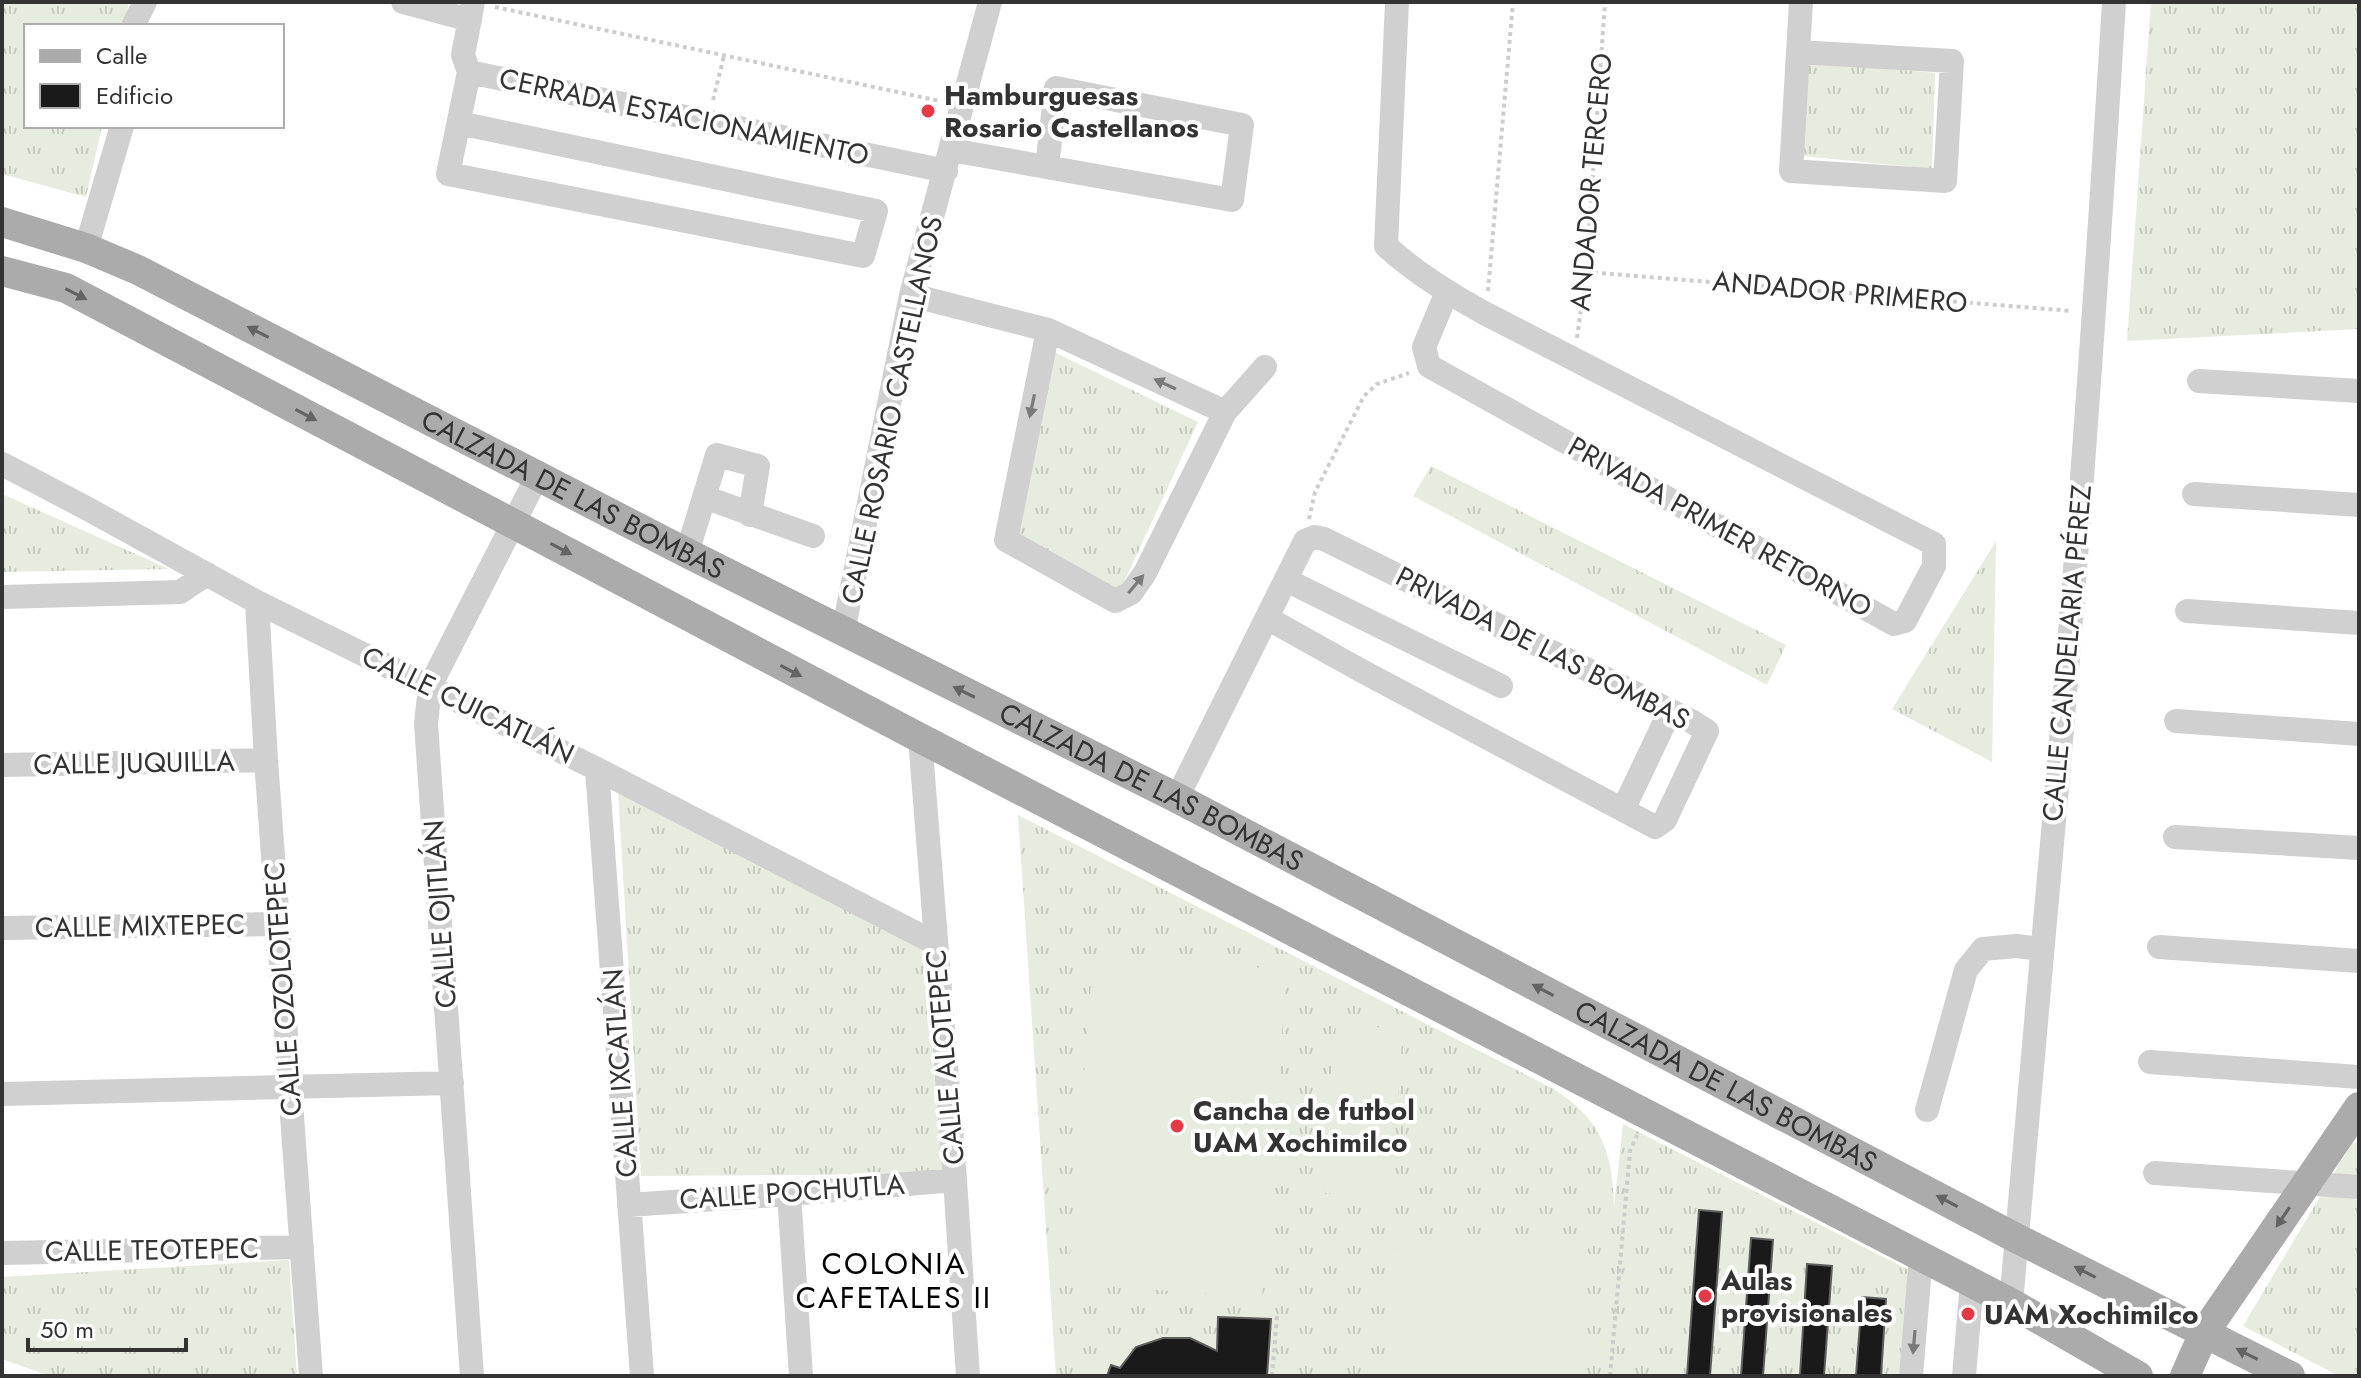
<svg xmlns="http://www.w3.org/2000/svg" width="2361" height="1378" font-family="Jost,sans-serif">
<style>
.grass{fill:url(#grass-tufts)}
.pitch{fill:#e6ecdf}
.building{fill:#1a1a1a;stroke:#5f5f5f;stroke-width:2}
.lines{fill:none;stroke-linecap:round;stroke-linejoin:round}
.path{stroke:#cdcdcd;stroke-width:4;stroke-dasharray:4 4;stroke-linecap:butt}
.minor{stroke:#d0d0d0;stroke-width:24}
.major{stroke:#ababab;stroke-width:30}
.oneway{fill:#636363}
.oneway2{fill:#7a7a7a}
.poi-dot{fill:#e63946;stroke:#fff;stroke-width:3}
.labels{text-anchor:middle;dominant-baseline:central;stroke-width:8;stroke-linejoin:round;paint-order:stroke}
.poi-label{font-size:28px;font-weight:bold;fill:#333;stroke:#fff;text-anchor:start}
.street-label{font-size:28px;fill:#333;stroke:#fff}
.neighbourhood-label{font-size:30px;letter-spacing:2px;fill:#000;stroke:#fff}
</style>
<defs>
<pattern id="grass-tufts" width="24" height="20" patternUnits="userSpaceOnUse" patternTransform="scale(2)"><rect width="24" height="20" fill="#e6ecdf"/><path d="M3 7l-1-3M5 7V3M7 7l1-3M15 17l-1-3M17 17v-4M19 17l1-3" fill="none" stroke="#c6cbc0"/></pattern>
</defs>
<rect width="100%" height="100%" fill="#fff"/>
<path class="grass" d="M 2,2 L 129,2 L 124,26 L 26,26 L 26,126 L 102,126 L 86,197 L 2,174 Z
M 2151,2 L 2359,2 L 2359,329 L 2127,341 Z
M 1806,61 L 1935,73 L 1932,169 L 1803,156 Z
M 1054,352 L 1198,422 L 1118,595 L 1012,538 Z
M 1431,466 L 1786,645 L 1767,685 L 1413,496 Z
M 2,494 L 169,569 L 2,572 Z
M 1996,541 L 1992,762 L 1892,709 Z
M 618,791 L 922,946 L 944,1174 L 641,1176 Z
M 1018,815 L 1554,1089 C 1600,1119 1613,1151 1614,1206 L 1623,1124 L 1909,1270 L 1899,1376 L 1056,1376 Z
M 2359,1142 L 2359,1376 L 2339,1376 L 2243,1326 L 2352,1143 Z
M 289,1260 L 297,1376 L 50,1376 L 2,1359 L 2,1277 Z"/>
<path class="pitch" d="M 1093,955 L 1287,970 L 1262,1298 L 1068,1283 Z
M 1336,1024 L 1403,1029 L 1390,1198 L 1323,1193 Z
M 1397,1232 L 1588,1248 L 1576,1376 L 1384,1376 Z"/>
<path class="building" d="M 1699,1210 L 1722,1212 L 1710,1376 L 1687,1376 Z
M 1751,1238 L 1773,1240 L 1763,1376 L 1741,1376 Z
M 1807,1264 L 1832,1266 L 1824,1376 L 1800,1376 Z
M 1862,1297 L 1886,1299 L 1881,1376 L 1856,1376 Z
M 1218,1317 L 1271,1319 L 1267,1376 L 1107,1376 L 1111,1365 L 1120,1368 L 1136,1347 L 1163,1338 L 1190,1338 L 1217,1351 Z"/>
<g class="lines">
<path class="path" d="M 495,7 L 940,101
M 713,100 L 724,56
M 1586,272 L 2072,311
M 1488,291 L 1513,2
M 1577,338 L 1586,272 L 1605,2
M 1309,519 L 1315,492 L 1364,396 L 1377,384 L 1409,373
M 1272,1376 L 1277,1316
M 1610,1376 L 1630,1151 L 1637,1135"/>
<path class="minor" d="M 403,2 L 470,20
M 1397,2 L 1386,246 C 1417,274 1450,294 1486,314 L 1934,544 L 1934,566 L 1905,621 L 1894,624 L 1429,366 L 1424,347 L 1447,292
M 133,26 L 145,2
M 1798,52 L 1952,61 L 1945,181 L 1791,171 L 1801,2
M 469,72 L 463,55 L 473,2
M 459,123 L 876,211 L 863,256 L 448,174 L 469,72 L 946,171
M 951,150 L 1232,200 L 1242,125 L 1056,88 L 1047,167
M 86,248 L 122,126
M 911,295 L 1048,330 L 1225,412 L 1145,573 L 1131,593 L 1115,601 L 1006,540 L 1048,330
M 2199,381 L 2359,391
M 1225,412 L 1265,367
M 2,464 L 88,509 L 257,602 L 597,769 L 935,943
M 2194,494 L 2359,505
M 704,497 L 813,536
M 687,553 L 717,455 L 758,466 L 750,515
M 1286,580 L 1501,686
M 2,597 L 180,592 L 207,574
M 257,602 L 266,760 L 311,1376
M 2187,611 L 2359,623
M 843,632 L 911,295 L 990,2
M 2176,721 L 2359,734
M 920,738 L 955,1180 L 968,1376
M 2,765 L 266,760
M 597,769 L 642,1376
M 1177,798 L 1305,541 L 1315,537 L 1324,539 L 1691,721 L 1707,731 L 1665,820 L 1655,827 L 1360,670 L 1267,618
M 1623,810 L 1670,711
M 2175,837 L 2359,848
M 2,928 L 279,924
M 2159,947 L 2359,961
M 2150,1062 L 2359,1077
M 2,1094 L 452,1083
M 1927,1110 L 1966,970 L 1983,949 L 2016,946 L 2041,949
M 2155,1173 L 2359,1187
M 789,1194 L 801,1376
M 629,1205 L 789,1194 L 955,1180
M 2,1253 L 302,1247
M 2011,1303 C 2025,1131 2041,959 2057,787 C 2080,526 2098,264 2114,2
M 472,1376 L 426,724 L 430,686 L 537,477
M 1911,1376 L 1921,1256
M 1964,1376 L 1972,1282"/>
<g class="major">
<path id="s1" d="M 2,222 L 86,248 L 138,270 L 687,553 L 1177,798 L 2016,1238 L 2290,1376"/>
<path d="M 2,271 L 66,288 L 920,738 L 2011,1303 L 2138,1376"/>
<path d="M 2185,1376 L 2204,1333 L 2359,1107"/>
</g>
</g>
<defs><path id="oneway-solid" d="M-6-.8H1V-3.2L6.5 0L1 3.2V.8H-6Z" transform="scale(2)"/></defs>
<g class="oneway">
<use href="#oneway-solid" transform="translate(76 294) rotate(27)"/>
<use href="#oneway-solid" transform="translate(258 332) rotate(-153)"/>
<use href="#oneway-solid" transform="translate(306 415) rotate(28)"/>
<use href="#oneway-solid" transform="translate(561 549) rotate(28)"/>
<use href="#oneway-solid" transform="translate(791 671) rotate(28)"/>
<use href="#oneway-solid" transform="translate(964 692) rotate(-154)"/>
<use href="#oneway-solid" transform="translate(1543 990) rotate(-152)"/>
<use href="#oneway-solid" transform="translate(1947 1201) rotate(-152)"/>
<use href="#oneway-solid" transform="translate(2283 1217) rotate(124)"/>
<use href="#oneway-solid" transform="translate(2085 1272) rotate(-153)"/>
<use href="#oneway-solid" transform="translate(2247 1354) rotate(-153)"/>
</g>
<g class="oneway2">
<use href="#oneway-solid" transform="translate(1165 384) rotate(-155)"/>
<use href="#oneway-solid" transform="translate(1032 406) rotate(102)"/>
<use href="#oneway-solid" transform="translate(1136 584) rotate(-50)"/>
<use href="#oneway-solid" transform="translate(1914 1342) rotate(95)"/>
</g>
<g class="poi-dot">
<circle cx="928" cy="111" r="8"/>
<circle cx="1177" cy="1126" r="8"/>
<circle cx="1705" cy="1296" r="8"/>
<circle cx="1968" cy="1314" r="8"/>
</g>
<g class="labels">
<g class="poi-label">
<text x="944" y="95">Hamburguesas<tspan x="944" dy="32">Rosario Castellanos</tspan></text>
<text x="1193" y="1110">Cancha de futbol<tspan x="1193" dy="32">UAM Xochimilco</tspan></text>
<text x="1721" y="1280">Aulas<tspan x="1721" dy="32">provisionales</tspan></text>
<text x="1984" y="1314">UAM Xochimilco</text>
</g>
<g class="street-label">
<text transform="translate(684 117) rotate(12)">CERRADA ESTACIONAMIENTO</text>
<text transform="translate(1591 182) rotate(-85)">ANDADOR TERCERO</text>
<text transform="translate(1840 292) rotate(5)">ANDADOR PRIMERO</text>
<text transform="translate(892 410) rotate(-78)">CALLE ROSARIO CASTELLANOS</text>
<text stroke="none"><textPath href="#s1" startOffset="634">CALZADA DE LAS BOMBAS</textPath></text>
<text transform="translate(1720 527) rotate(29)">PRIVADA PRIMER RETORNO</text>
<text transform="translate(1543 648) rotate(27)">PRIVADA DE LAS BOMBAS</text>
<text transform="translate(2067 653) rotate(-85)">CALLE CANDELARIA PÉREZ</text>
<text transform="translate(468 705) rotate(26)">CALLE CUICATLÁN</text>
<text transform="translate(134 763) rotate(-1)">CALLE JUQUILLA</text>
<text stroke="none"><textPath href="#s1" startOffset="1282">CALZADA DE LAS BOMBAS</textPath></text>
<text transform="translate(440 914) rotate(-94)">CALLE OJITLÁN</text>
<text transform="translate(140 926) rotate(-1)">CALLE MIXTEPEC</text>
<text transform="translate(283 989) rotate(-94)">CALLE OZOLOTEPEC</text>
<text transform="translate(945 1057) rotate(-95)">CALLE ALOTEPEC</text>
<text transform="translate(620 1073) rotate(-94)">CALLE IXCATLÁN</text>
<text stroke="none"><textPath href="#s1" startOffset="1930">CALZADA DE LAS BOMBAS</textPath></text>
<text transform="translate(792 1192) rotate(-4)">CALLE POCHUTLA</text>
<text transform="translate(152 1250) rotate(-1)">CALLE TEOTEPEC</text>
</g>
<g class="neighbourhood-label">
<text x="894" y="1263">COLONIA<tspan x="894" dy="34">CAFETALES II</tspan></text>
</g>
</g>
<rect width="2361" height="1378" fill="none" stroke="#333333" stroke-width="8"/>
<rect x="24" y="24" width="260" height="104" fill="#ffffff" stroke="#adadad" stroke-width="2"/>
<rect x="40" y="50" width="40" height="12" fill="#ababab" stroke="#adadad" stroke-width="2"/>
<text x="96" y="64" font-size="24" fill="#333333">Calle</text>
<rect x="40" y="84" width="40" height="24" fill="#1a1a1a" stroke="#adadad" stroke-width="2"/>
<text x="96" y="104" font-size="24" fill="#333333">Edificio</text>
<path d="M28 1338v12h158v-12" fill="none" stroke="#333333" stroke-width="4"/>
<text x="40" y="1338" font-size="24" fill="#333333" stroke="#ffffff" stroke-width="6" paint-order="stroke">50 m</text>
</svg>
